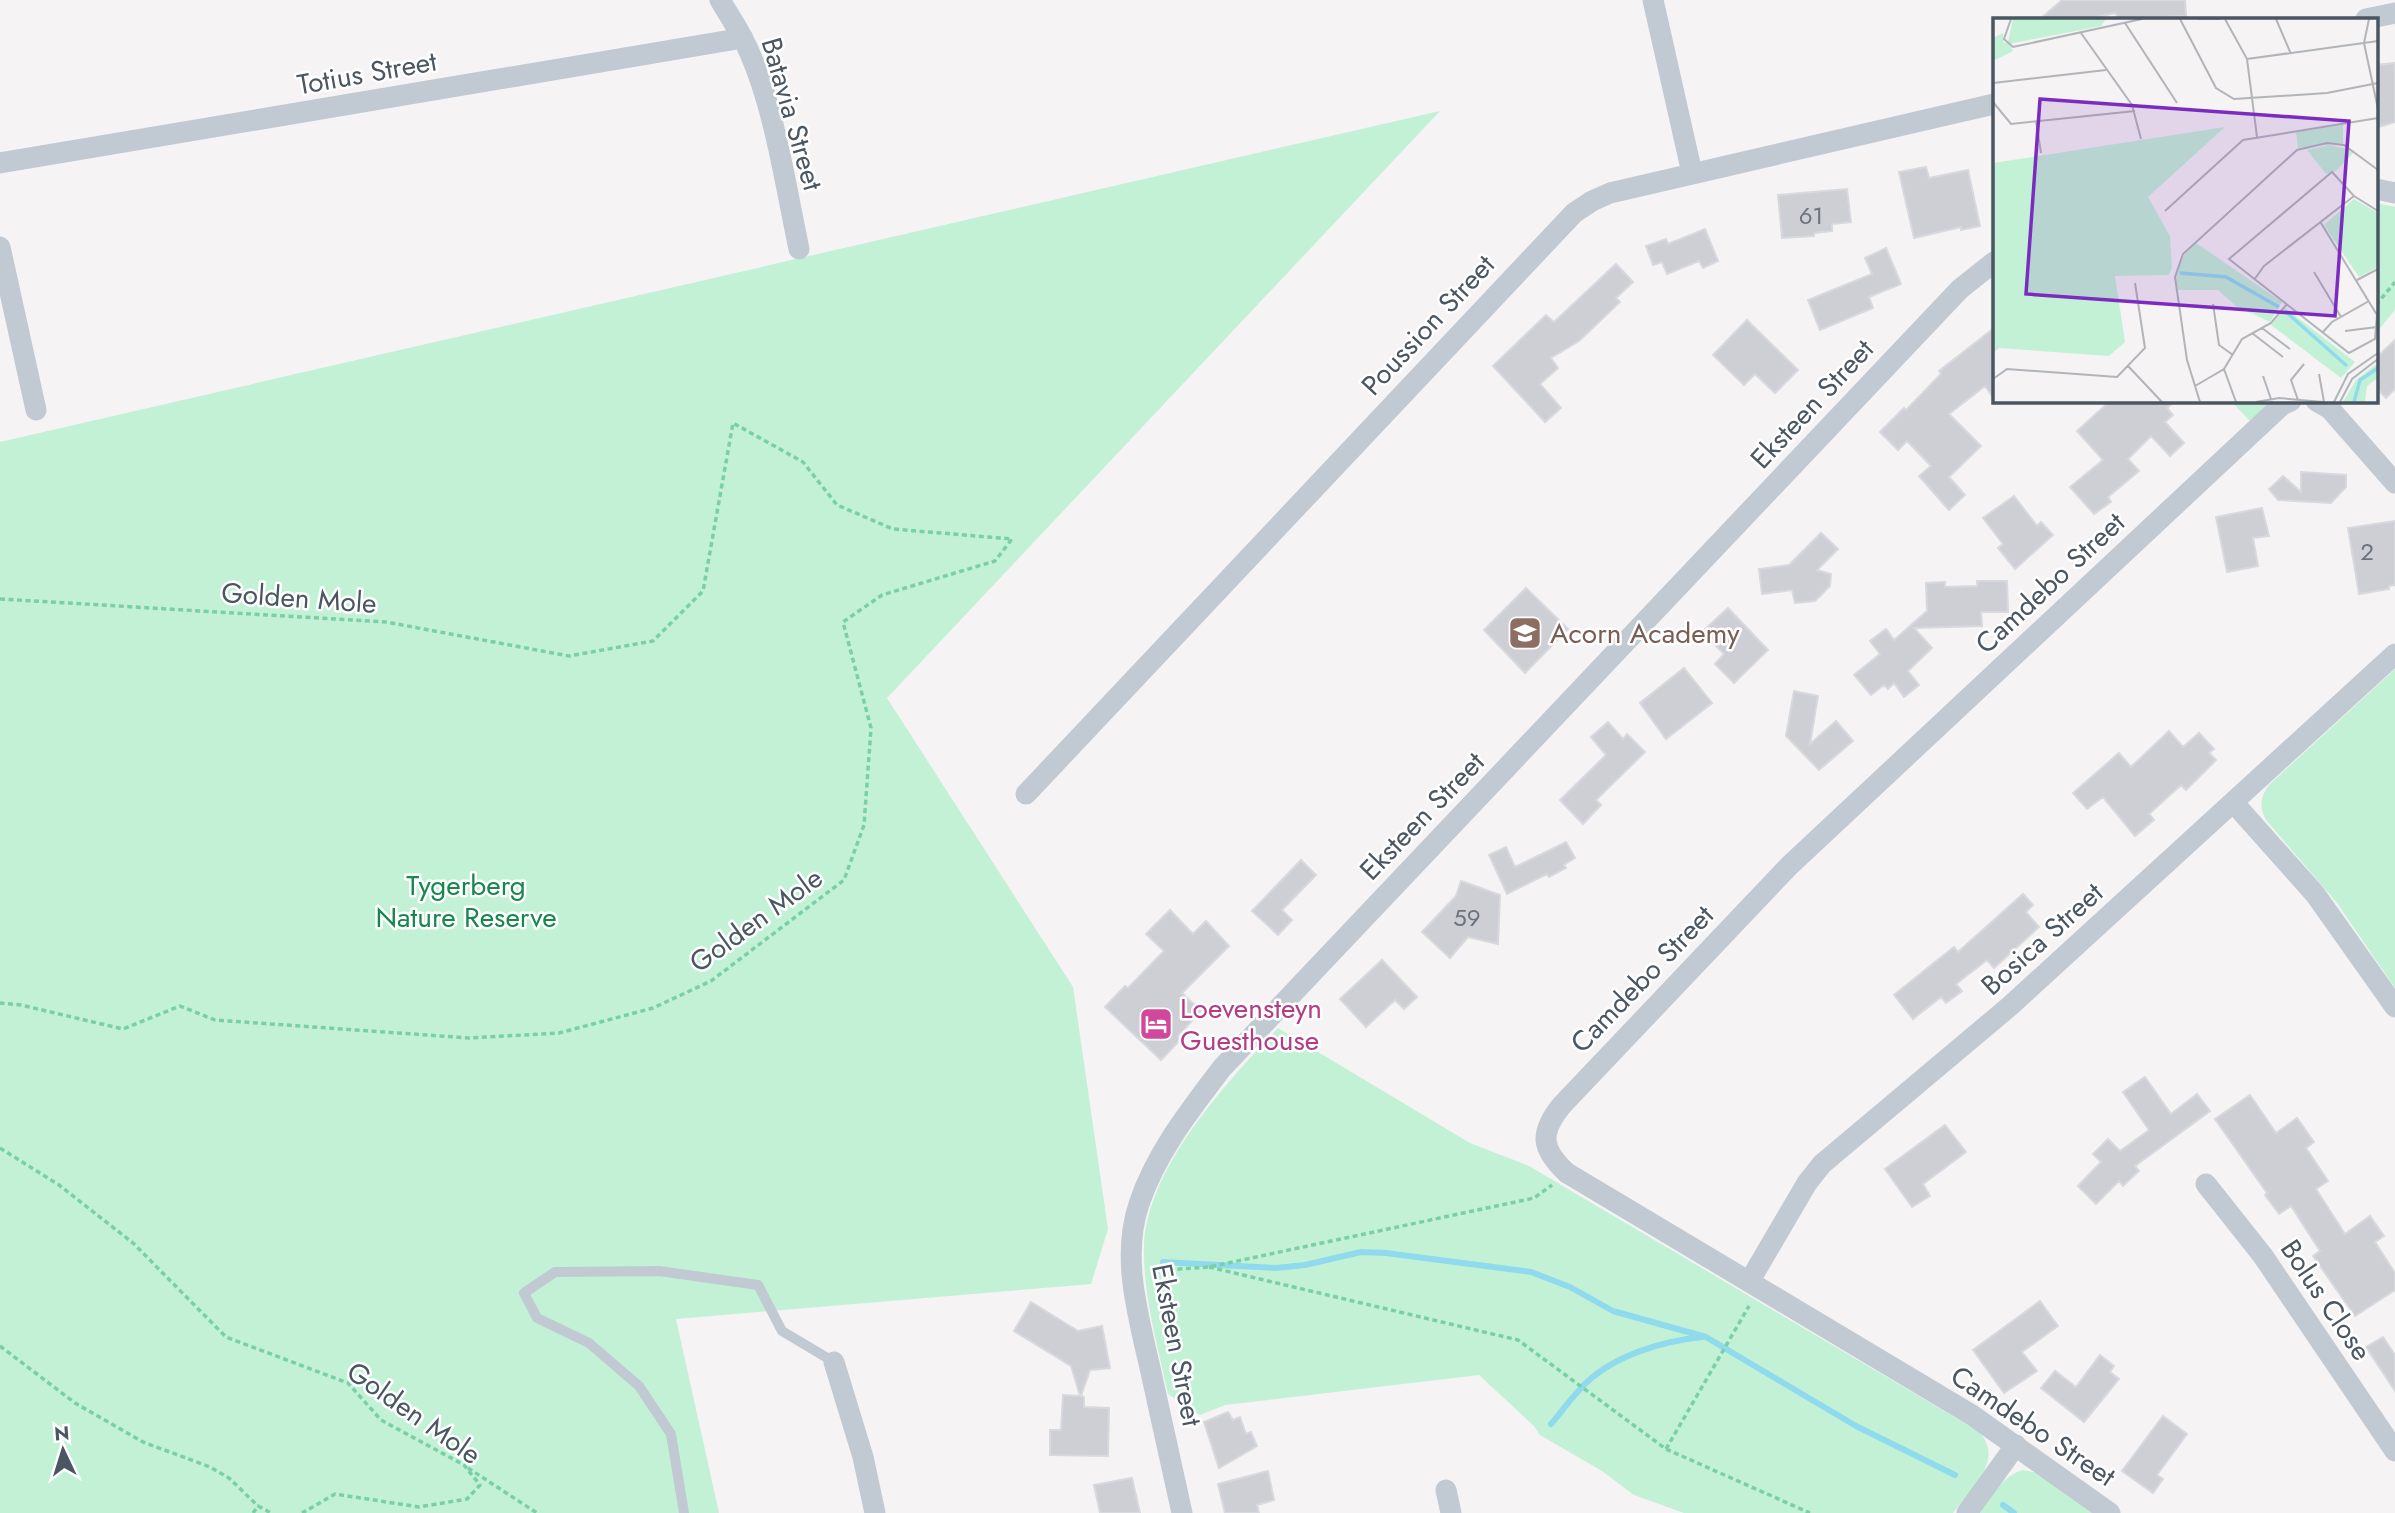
<svg xmlns="http://www.w3.org/2000/svg" width="2395" height="1513" font-family="Jost,sans-serif">
<style>
.green{fill:#c3f1d5}
.lines{fill:none;stroke-linecap:round;stroke-linejoin:round}
.stream{stroke:#90daee;stroke-width:6}
.building{fill:#cdcfd5;stroke:#d7d9de;stroke-width:2}
.path{stroke:#7ad0a6;stroke-width:3.5;stroke-dasharray:5 3.5;stroke-linecap:butt}
.lane{stroke:#c1cad2;stroke-width:10}
.street{stroke:#c1cad2;stroke-width:21}
.labels{text-anchor:middle;dominant-baseline:central;stroke-width:5;stroke-linejoin:round;paint-order:stroke}
.number-label{font-size:24px;fill:#6b747e}
.street-label{font-size:28px;fill:#4a5661;stroke:#fff}
.education-label{font-size:28px;fill:#785e54;stroke:#fff;text-anchor:start}
.park-label{font-size:28px;fill:#17864f;stroke:#fff}
.hotel-label{font-size:28px;fill:#b23c85;stroke:#fff;text-anchor:start}
.inset-river{fill:none;stroke:#90daee;stroke-width:3.5}
.inset-road{fill:none;stroke:#b1b4b9;stroke-width:2}
.view{fill:#7b2cbf;fill-opacity:0.15;stroke:#7b2cbf;stroke-width:3.5}
.inset-edge{fill:none;stroke:#4a5661;stroke-width:3.5}
</style>
<rect width="100%" height="100%" fill="#f5f3f3"/>
<path class="green" d="M 1440,111 L 887,698 L 1073,987 L 1108,1229 L 1091,1284 L 676,1319 L 719,1513 L 0,1513 L 0,442 Z
M 2376,203 L 2395,207 L 2395,310 L 2376,333 Z
M 2231,401 L 2272,401 L 2250,421 Z
M 2395,669 L 2395,988 L 2337,903 L 2266,820 C 2259,807 2260,797 2269,785 Z
M 1278,1028 L 1470,1143 L 1529,1166 L 1978,1431 C 2006,1458 1971,1490 1953,1513 L 1684,1513 L 1634,1495 L 1602,1471 L 1540,1435 L 1534,1426 L 1479,1375 L 1225,1405 L 1200,1415 L 1168,1394 C 1158,1347 1143,1296 1144,1247 C 1146,1169 1226,1083 1278,1028 Z
M 2023,1470 L 2038,1473 L 2095,1513 L 1980,1513 C 1992,1496 2002,1476 2023,1470 Z"/>
<g class="lines">
<path class="stream" d="M 1163,1262 L 1276,1268 L 1305,1265 L 1361,1252 L 1386,1253 L 1531,1272 L 1570,1287 L 1613,1311 L 1706,1337 L 1856,1426 L 1955,1475
M 1551,1424 C 1563,1410 1574,1394 1587,1382 C 1616,1355 1663,1341 1702,1337
M 2003,1505 L 2014,1513"/>
</g>
<path class="building" d="M 2062,0 L 2185,0 L 2186,16 L 2119,19 L 2115,13 L 2089,19 L 2040,19 Z
M 2395,63 L 2395,122 L 2376,128 L 2376,65 Z
M 1926,167 L 1929,178 L 1968,170 L 1980,226 L 1961,230 L 1961,227 L 1914,238 L 1899,172 Z
M 1847,189 L 1851,222 L 1832,224 L 1832,231 L 1814,233 L 1814,236 L 1782,238 L 1778,195 Z
M 1705,229 L 1718,261 L 1703,268 L 1699,261 L 1667,274 L 1662,262 L 1653,265 L 1646,246 L 1666,239 L 1668,244 Z
M 1886,248 L 1901,284 L 1869,297 L 1873,308 L 1820,330 L 1808,300 L 1872,274 L 1865,258 Z
M 1616,264 L 1633,282 L 1616,298 L 1620,302 L 1579,341 L 1551,358 L 1558,368 L 1540,384 L 1561,408 L 1545,422 L 1493,366 L 1546,315 L 1554,322 Z
M 1747,320 L 1798,370 L 1775,393 L 1755,374 L 1744,385 L 1713,355 Z
M 1994,328 L 1994,399 L 1985,386 L 1949,414 L 1981,446 L 1949,477 L 1965,495 L 1949,510 L 1919,476 L 1931,466 L 1907,441 L 1898,450 L 1880,432 L 1904,408 L 1906,410 L 1941,374 L 1939,371 Z
M 2395,340 L 2395,389 L 2386,398 L 2376,387 L 2376,358 Z
M 2110,401 L 2175,401 L 2167,408 L 2173,415 L 2165,422 L 2184,443 L 2170,456 L 2151,436 L 2128,459 L 2139,471 L 2108,497 L 2111,502 L 2094,514 L 2070,487 L 2103,460 L 2077,431 Z
M 2301,472 L 2346,475 L 2346,487 L 2331,503 L 2278,500 L 2269,489 L 2283,476 L 2301,492 Z
M 2014,496 L 2037,526 L 2041,522 L 2053,535 L 2015,569 L 1998,548 L 2003,544 L 1983,518 Z
M 2262,508 L 2269,536 L 2253,538 L 2258,566 L 2227,572 L 2216,517 Z
M 2395,521 L 2395,585 L 2389,586 L 2389,589 L 2359,594 L 2348,528 Z
M 1821,533 L 1838,549 L 1817,570 L 1831,574 L 1830,586 L 1815,601 L 1795,603 L 1792,590 L 1762,594 L 1759,569 L 1789,565 Z
M 1977,581 L 2007,581 L 2008,612 L 1981,612 L 1982,626 L 1914,628 L 1932,648 L 1908,671 L 1919,685 L 1904,697 L 1894,683 L 1888,689 L 1884,685 L 1871,695 L 1854,675 L 1880,654 L 1870,641 L 1886,629 L 1894,640 L 1927,611 L 1926,583 L 1945,582 L 1945,587 L 1977,586 Z
M 1526,588 L 1568,629 L 1525,673 L 1484,630 Z
M 1728,608 L 1768,650 L 1734,683 L 1715,664 L 1724,654 L 1702,632 Z
M 1684,668 L 1712,703 L 1666,739 L 1640,703 Z
M 1794,691 L 1818,696 L 1810,744 L 1836,721 L 1853,741 L 1819,770 L 1786,736 Z
M 1608,722 L 1623,739 L 1627,734 L 1645,752 L 1596,800 L 1601,805 L 1583,824 L 1560,800 L 1606,755 L 1591,737 Z
M 2169,731 L 2183,747 L 2199,733 L 2214,749 L 2209,753 L 2216,760 L 2186,790 L 2181,785 L 2149,814 L 2154,820 L 2135,836 L 2103,797 L 2087,809 L 2073,793 L 2119,753 L 2131,767 Z
M 1566,842 L 1575,858 L 1564,865 L 1566,868 L 1549,877 L 1547,874 L 1507,894 L 1489,855 L 1506,847 L 1515,867 Z
M 1301,860 L 1316,875 L 1282,910 L 1292,920 L 1278,935 L 1252,911 Z
M 1461,881 L 1500,895 L 1498,944 L 1468,937 L 1450,958 L 1422,932 L 1456,896 Z
M 2023,894 L 2033,905 L 2026,912 L 2039,927 L 1994,968 L 1987,960 L 1956,984 L 1962,991 L 1946,1003 L 1941,997 L 1913,1019 L 1894,995 L 1954,947 L 1958,952 Z
M 1170,910 L 1193,934 L 1206,921 L 1229,946 L 1182,993 L 1201,1011 L 1178,1036 L 1181,1039 L 1161,1060 L 1105,1007 L 1125,986 L 1128,988 L 1164,951 L 1146,934 Z
M 1382,960 L 1417,997 L 1404,1009 L 1395,1000 L 1366,1027 L 1340,999 Z
M 2145,1077 L 2171,1114 L 2197,1094 L 2210,1111 L 2135,1166 L 2139,1171 L 2123,1186 L 2119,1181 L 2096,1204 L 2078,1186 L 2101,1162 L 2093,1154 L 2108,1139 L 2120,1151 L 2149,1130 L 2123,1092 Z
M 2250,1095 L 2276,1133 L 2297,1118 L 2314,1142 L 2306,1148 L 2328,1181 L 2316,1189 L 2345,1234 L 2370,1216 L 2384,1236 L 2375,1242 L 2395,1273 L 2395,1290 L 2355,1316 L 2313,1256 L 2320,1251 L 2291,1206 L 2279,1214 L 2265,1195 L 2267,1193 L 2215,1119 Z
M 1945,1125 L 1966,1152 L 1923,1184 L 1930,1196 L 1912,1207 L 1885,1169 Z
M 2040,1301 L 2058,1326 L 2022,1352 L 2037,1371 L 2004,1393 L 1973,1350 Z
M 1031,1302 L 1078,1331 L 1102,1326 L 1110,1368 L 1090,1370 L 1081,1396 L 1084,1397 L 1084,1407 L 1109,1408 L 1108,1456 L 1050,1455 L 1050,1430 L 1061,1430 L 1063,1395 L 1080,1396 L 1071,1366 L 1014,1331 Z
M 2383,1337 L 2395,1355 L 2395,1391 L 2366,1347 Z
M 2100,1355 L 2114,1366 L 2110,1372 L 2119,1379 L 2084,1422 L 2041,1388 L 2055,1371 L 2076,1387 Z
M 1228,1412 L 1233,1420 L 1240,1417 L 1246,1434 L 1251,1432 L 1257,1446 L 1219,1468 L 1204,1422 Z
M 2163,1416 L 2187,1434 L 2157,1475 L 2163,1479 L 2153,1493 L 2122,1471 Z
M 1268,1471 L 1274,1500 L 1257,1505 L 1259,1513 L 1225,1513 L 1218,1484 Z
M 1132,1478 L 1140,1513 L 1100,1513 L 1094,1485 Z"/>
<g class="lines">
<path class="path" d="M 2376,305 L 2395,282
M 0,599 L 386,622 L 569,656 L 653,641 L 703,591 L 733,423 L 803,462 L 837,505 L 893,529 L 1012,539 L 995,561 L 882,595 L 843,622 L 871,728 L 864,825 L 844,880 L 711,981 L 653,1008 L 559,1033 L 469,1038 L 215,1020 L 180,1006 L 123,1029 L 21,1005 L 0,1003
M 0,1148 L 59,1185 L 133,1243 L 226,1337 L 348,1383 L 381,1420 L 464,1465 L 480,1485 L 467,1499 L 419,1507 L 335,1494 L 302,1513
M 1209,1267 L 1518,1340 L 1666,1449 L 1810,1513
M 1152,1271 L 1209,1267 L 1534,1198 L 1552,1185
M 0,1346 L 75,1403 L 143,1442 L 210,1467 L 229,1478 L 258,1506
M 1666,1449 L 1749,1306
M 468,1468 L 537,1513
M 253,1513 L 258,1506 L 271,1513"/>
<path class="lane" d="M 684,1513 L 671,1434 L 639,1386 L 589,1343 L 537,1318 L 524,1293 L 555,1272 L 659,1271 L 758,1285 L 782,1331 L 834,1362"/>
<path class="street" d="M 720,0 C 727,12 735,24 742,37 C 773,95 785,184 799,249
M 1653,0 L 1692,173
M 2366,19 L 2395,13
M 0,163 L 743,38
M 2376,189 L 2395,193
M 0,247 L 36,410
M 2316,401 L 2330,409 L 2395,483
M 1026,794 L 1574,213 L 1592,201 L 1610,193 L 1994,104
M 2233,802 L 2315,894 L 2395,1007
M 2206,1184 L 2263,1256 L 2395,1451
M 1749,1282 L 1807,1183 L 1822,1164 L 2010,1006 L 2395,654
M 834,1362 L 863,1457 L 875,1513
M 1446,1490 L 1451,1513
M 1182,1513 C 1172,1468 1162,1423 1152,1377 C 1140,1321 1120,1260 1139,1204 C 1156,1153 1190,1110 1222,1068 L 1960,289 L 1994,262
M 1967,1513 L 2016,1445
M 2110,1513 L 1972,1415 L 1567,1173 C 1541,1149 1539,1133 1562,1105 L 1789,866 L 2282,405 L 2291,401"/>
</g>
<defs>
<symbol id="school-square" viewBox="-11 -11 22 22"><rect x="-9" y="-9" width="18" height="18" rx="4" fill="#8d6e63" stroke="#fff"/><path d="M0-5L7-2L0 1L-7-2ZM-4 1L0 2.5L4 1V4Q0 6-4 4Z" fill="#fff"/></symbol>
<symbol id="hotel-square" viewBox="-11 -11 22 22"><rect x="-9" y="-9" width="18" height="18" rx="4" fill="#d1479c" stroke="#fff"/><path d="M-6-4.5h1.5V1H6V5H4.5V3h-9V5H-6ZM-4 0a1.8 1.8 0 1 1 3.6 0ZM.5 0V-2.5h3Q6-2.5 6 0Z" fill="#fff"/></symbol>
</defs>
<g fill-rule="evenodd">
<use href="#school-square" x="1506" y="614" width="38" height="38"/>
<use href="#hotel-square" x="1137" y="1005" width="38" height="38"/>
</g>
<g class="labels">
<g class="number-label">
<text x="1811" y="215">61</text>
<text x="2367" y="551">2</text>
<text x="1467" y="917">59</text>
</g>
<g class="street-label">
<text transform="translate(367 73) rotate(-10)">Totius Street</text>
<text transform="translate(792 114) rotate(74)">Batavia Street</text>
<text transform="translate(1428 325) rotate(-47)">Poussion Street</text>
<text transform="translate(1812 404) rotate(-47)">Eksteen Street</text>
<text transform="translate(2050 583) rotate(-43)">Camdebo Street</text>
<text transform="translate(299 598) rotate(4)">Golden Mole</text>
<text transform="translate(1422 816) rotate(-46)">Eksteen Street</text>
<text transform="translate(756 920) rotate(-36)">Golden Mole</text>
<text transform="translate(2042 939) rotate(-42)">Bosica Street</text>
<text transform="translate(1642 979) rotate(-46)">Camdebo Street</text>
<text transform="translate(2326 1300) rotate(56)">Bolus Close</text>
<text transform="translate(1177 1345) rotate(79)">Eksteen Street</text>
<text transform="translate(414 1413) rotate(35)">Golden Mole</text>
<text transform="translate(2033 1426) rotate(34)">Camdebo Street</text>
</g>
<g class="education-label">
<text x="1550" y="633">Acorn Academy</text>
</g>
<g class="park-label">
<text x="466" y="885">Tygerberg<tspan x="466" dy="32">Nature Reserve</tspan></text>
</g>
<g class="hotel-label">
<text x="1180" y="1008">Loevensteyn<tspan x="1180" dy="32">Guesthouse</tspan></text>
</g>
</g>
<g transform="translate(1993 18)">
<rect width="385" height="385" fill="#f5f3f3"/>
<path d="M 20,1 L 113,1 L 108,8 L 16,26 L 20,33 L 0,43 L 0,20 L 10,15 L 11,25 L 15,24 ZM 350,107 L 350,125 L 305,130 L 303,114 ZM 232,109 L 155,179 L 177,218 L 179,250 L 176,257 L 122,258 L 132,324 L 116,338 L 6,330 L 0,335 L 0,145 ZM 336,127 L 362,133 L 343,153 L 333,156 L 314,132 ZM 361,181 L 385,195 L 385,249 L 366,259 L 331,207 ZM 203,225 L 289,284 L 277,304 L 244,289 L 225,272 L 185,272 L 183,257 L 191,237 ZM 292,290 L 362,344 L 348,360 L 278,307 ZM 385,345 L 385,360 L 374,368 L 372,384 L 350,384 L 363,362 Z" fill="#c3f1d5"/>
<path class="inset-river" d="M 187,255 L 233,259 L 286,289M 292,293 L 354,348M 361,384 L 367,362 L 385,350"/>
<path class="inset-road" d="M 18,1 L 11,21 L 20,29 L 149,1M 187,1 L 223,70 L 241,81 L 334,75 L 385,65M 205,1 L 227,1M 232,1 L 254,41 L 264,119M 283,1 L 298,36M 376,1 L 371,25 L 385,91M 132,5 L 184,85M 88,15 L 139,87 L 148,121M 254,41 L 385,23M 0,65 L 113,52M 0,84 L 18,106 L 142,93M 43,103 L 48,135M 172,193 L 250,122 L 385,100M 328,205 L 384,297 L 382,321 L 356,335 L 236,241 L 339,154 L 361,178 L 385,193M 321,254 L 348,299M 261,262 L 271,248 L 361,178M 364,262 L 385,251M 220,286 L 226,327 L 240,337M 269,310 L 297,331M 352,313 L 384,309M 259,315 L 290,339M 329,315 L 339,304 L 376,283M 135,348 L 169,384M 231,351 L 243,384M 326,356 L 331,384M 270,358 L 279,384M 0,361 L 14,351 L 124,359 L 152,330 L 142,265M 202,368 L 231,351 L 249,321 L 278,305 L 294,286M 305,382 L 298,362 L 311,346M 207,384 L 194,342 L 182,259 L 190,236 L 304,132 L 334,125 L 351,127 L 385,152M 263,384 L 286,380 L 330,384M 341,384 L 355,356 L 385,335M 347,384 L 359,361 L 385,341"/>
<path class="view" d="M 47,81 L 356,103 L 342,298 L 33,276 Z"/>
<rect width="385" height="385" class="inset-edge"/>
</g>
<g transform="translate(63 1450) rotate(356)" stroke="#ffffff" stroke-width="5" paint-order="stroke">
<path d="M0-5L12 26L0 18L-12 26Z" fill="#4a5661"/>
<text y="-10" font-size="19" font-weight="bold" text-anchor="middle" fill="#4a5661">N</text>
</g>
</svg>
